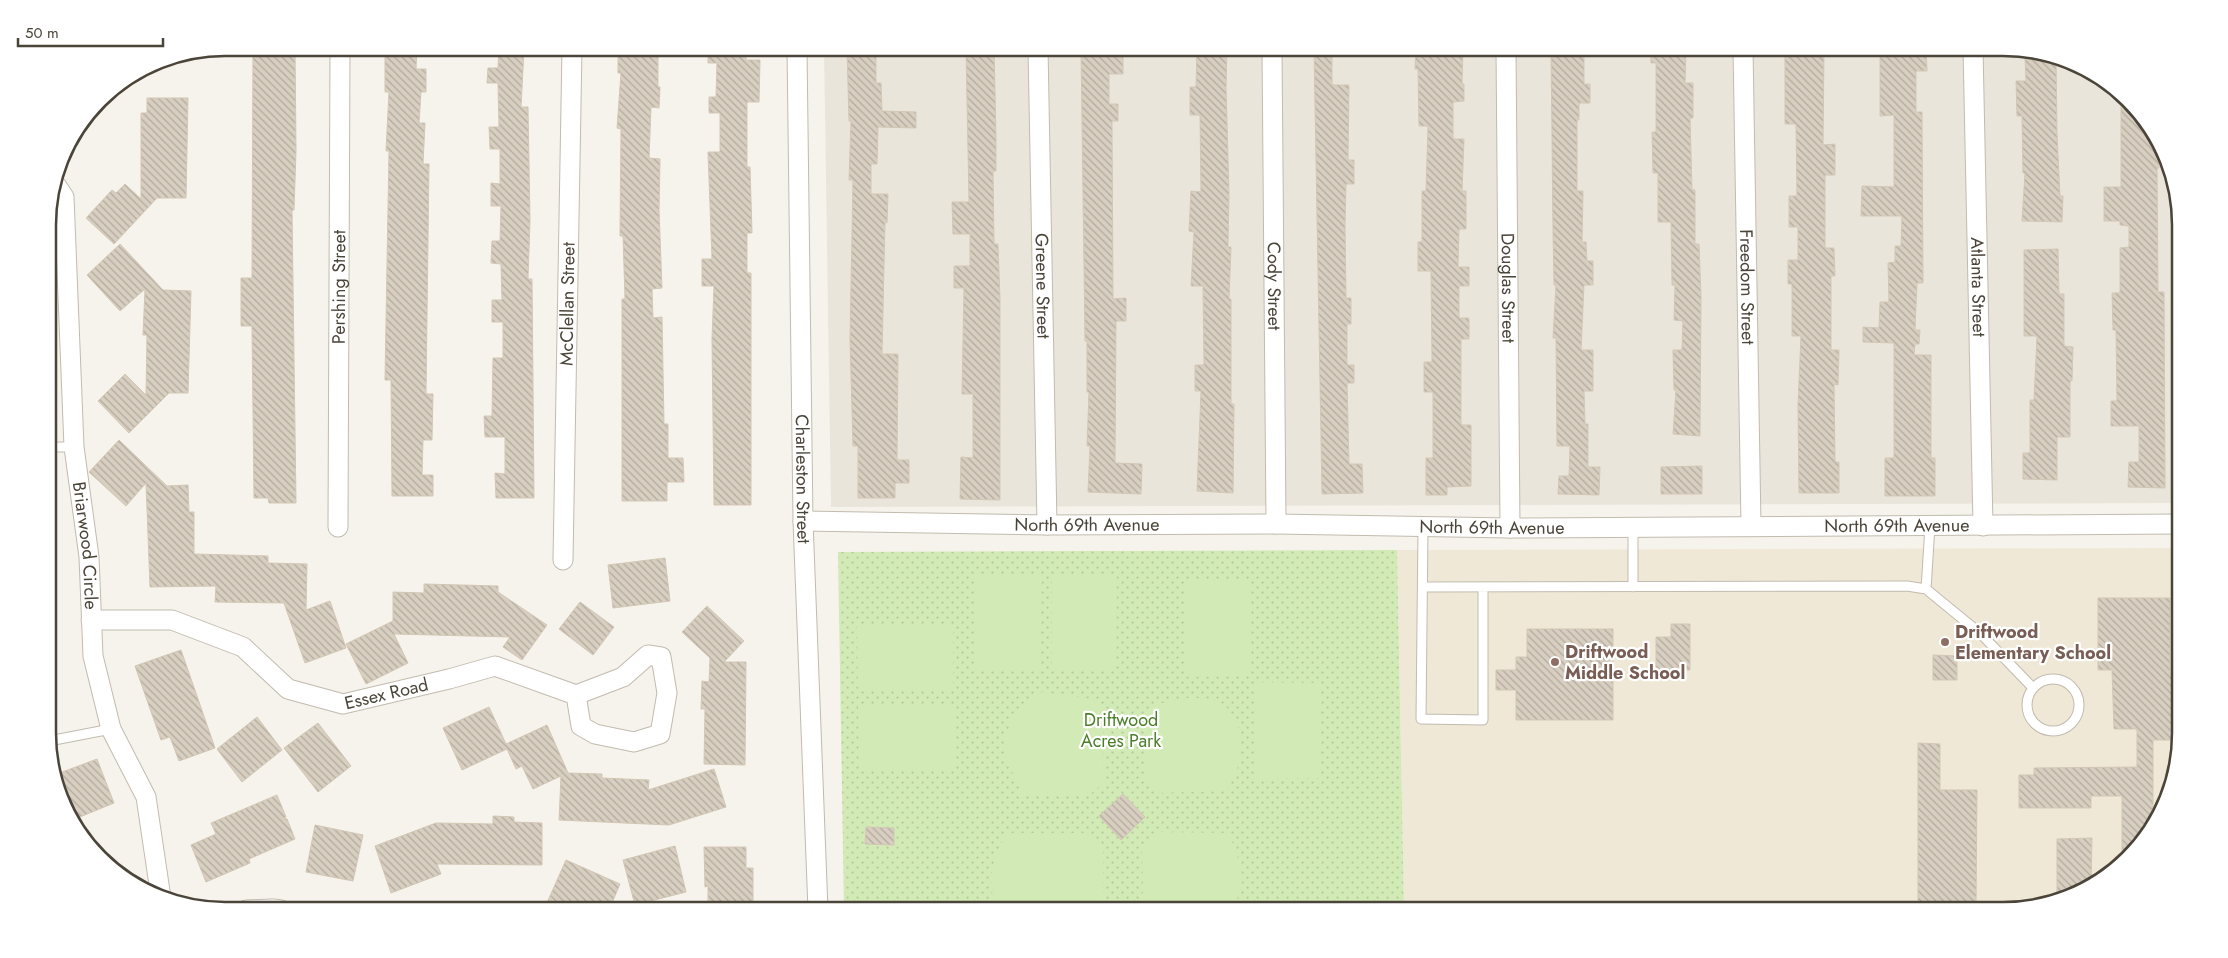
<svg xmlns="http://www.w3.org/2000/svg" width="2228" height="958" font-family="Jost,sans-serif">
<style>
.residential{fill:#eae5da}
.education{fill:#efe8d6}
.green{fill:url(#green-dots)}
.pitch{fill:#d2eab5}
.building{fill:url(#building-back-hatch);stroke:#d3c7b4}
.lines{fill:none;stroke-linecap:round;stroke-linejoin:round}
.service-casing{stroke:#c2bbae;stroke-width:11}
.minor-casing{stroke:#c2bbae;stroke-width:21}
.service{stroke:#fff;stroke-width:9}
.minor{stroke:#fff;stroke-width:19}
.education-dot{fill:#8d6e63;stroke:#fff;stroke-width:2}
.labels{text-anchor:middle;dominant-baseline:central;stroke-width:4.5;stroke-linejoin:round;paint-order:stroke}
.street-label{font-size:18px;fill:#4b4439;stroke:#fff}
.education-label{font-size:18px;font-weight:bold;fill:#785e54;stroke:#fff;text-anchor:start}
.park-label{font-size:18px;fill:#4a7f2a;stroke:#fff}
.rim{fill:none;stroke:#4b4439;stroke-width:2.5}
</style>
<defs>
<pattern id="green-dots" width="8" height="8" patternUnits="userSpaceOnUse" patternTransform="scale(1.25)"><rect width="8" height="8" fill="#d2eab5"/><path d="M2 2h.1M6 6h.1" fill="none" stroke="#b6ca9c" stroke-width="1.8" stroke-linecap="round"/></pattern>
<pattern id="building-back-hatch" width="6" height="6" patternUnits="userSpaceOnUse" patternTransform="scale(1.25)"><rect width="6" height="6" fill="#d8cfc1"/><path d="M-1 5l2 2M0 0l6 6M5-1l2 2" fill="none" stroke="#b1aa9e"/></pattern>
</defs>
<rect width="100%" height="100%" fill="#f6f3ec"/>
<path class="residential" d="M 824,48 L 2003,48 L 2070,61 L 2144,117 L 2179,202 L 2180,503 L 831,507 Z"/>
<path class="education" d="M 2180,548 L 2180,733 L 2167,800 L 2144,841 L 2102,880 L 2014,910 L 1404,910 L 1397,550 Z"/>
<path class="green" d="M 1397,550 L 1404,910 L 844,910 L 838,552 Z"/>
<path class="pitch" d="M 976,574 L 1042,574 L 1040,670 L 976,670 Z
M 1052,574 L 1117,575 L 1116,670 L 1052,670 Z
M 1185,580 L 1250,581 L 1249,676 L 1185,677 Z
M 953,624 L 953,690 L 858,690 L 857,625 Z
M 1254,682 L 1320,683 L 1319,778 L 1255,779 Z
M 1042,692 L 1091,699 L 1103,708 L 1104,783 L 1089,795 L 1021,795 C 1019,780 1008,769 1006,755 C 1002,725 1019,706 1042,692 Z
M 1187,698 C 1198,698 1212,697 1221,703 C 1240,715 1244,743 1239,763 C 1237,772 1231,782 1227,791 L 1157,793 L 1144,782 L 1144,714 L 1158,704 Z
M 954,705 L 954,771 L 859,771 L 858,706 Z
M 1155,832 L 1229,833 C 1240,865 1251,879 1231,910 L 1143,910 L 1142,846 Z
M 1008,833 L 1087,833 L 1103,848 L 1104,910 L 997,910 C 986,885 992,855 1008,833 Z"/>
<path class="building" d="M 253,48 L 295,48 L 296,151 L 294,210 L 292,210 L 296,503 L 269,503 L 268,498 L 254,498 L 252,326 L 241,326 L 241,278 L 252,278 Z
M 385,48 L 417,48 L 416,69 L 426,69 L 426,92 L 421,92 L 419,123 L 425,123 L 423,164 L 429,164 L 426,394 L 433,394 L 432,440 L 423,440 L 422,475 L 433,475 L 433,496 L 392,496 L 391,380 L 385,380 L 389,151 L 386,151 L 389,92 L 385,92 Z
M 499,48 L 524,50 L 521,107 L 528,107 L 530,221 L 528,279 L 532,279 L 534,498 L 496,498 L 495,473 L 505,474 L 505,437 L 485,437 L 484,416 L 492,416 L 493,358 L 503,358 L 503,322 L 492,322 L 492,300 L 502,300 L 501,264 L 491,263 L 492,241 L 500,241 L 501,206 L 491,206 L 491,183 L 500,184 L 500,149 L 490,149 L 489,127 L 499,127 L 498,83 L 487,83 L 488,68 L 498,68 Z
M 618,48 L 658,48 L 658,87 L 660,87 L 659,108 L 651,107 L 649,158 L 660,159 L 659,210 L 662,288 L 652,289 L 653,318 L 662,317 L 664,424 L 668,424 L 668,458 L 683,458 L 684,482 L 667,482 L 667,501 L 622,501 L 622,299 L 625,299 L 623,236 L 620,236 L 621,129 L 617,128 L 621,73 L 618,73 Z
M 708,48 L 746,48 L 746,60 L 760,60 L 759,102 L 747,102 L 747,167 L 750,167 L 752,233 L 747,233 L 747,273 L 751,273 L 751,505 L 714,505 L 712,338 L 714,286 L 702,286 L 702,259 L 712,259 L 708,152 L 720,152 L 720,113 L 709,113 L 709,97 L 716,97 L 717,63 L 708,63 Z
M 847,48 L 876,48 L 876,83 L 881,83 L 882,111 L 916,112 L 916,128 L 878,127 L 877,164 L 871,164 L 871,194 L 888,194 L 887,223 L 885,222 L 882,354 L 898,354 L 897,460 L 909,460 L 909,483 L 895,483 L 895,498 L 858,498 L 858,446 L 853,446 L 850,339 L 853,180 L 849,180 L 851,121 L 849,121 Z
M 966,48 L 994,48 L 996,138 L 996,171 L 993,171 L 994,244 L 998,244 L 1000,299 L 1000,500 L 960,499 L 961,457 L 973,458 L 973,394 L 962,394 L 964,288 L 954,288 L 954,266 L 970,266 L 970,234 L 953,234 L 952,202 L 969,202 Z
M 1081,48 L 1123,48 L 1123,74 L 1109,74 L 1109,104 L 1118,104 L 1118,121 L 1112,121 L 1113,299 L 1126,298 L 1126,321 L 1116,321 L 1115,463 L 1142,464 L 1141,494 L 1088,492 L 1090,446 L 1087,446 L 1089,392 L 1087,392 L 1087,341 L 1085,341 Z
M 1197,48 L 1227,48 L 1226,87 L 1229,192 L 1228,247 L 1231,247 L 1229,299 L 1231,299 L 1231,404 L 1234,404 L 1233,493 L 1197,491 L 1201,391 L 1195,391 L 1195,365 L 1204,365 L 1203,286 L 1191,286 L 1194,232 L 1189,231 L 1191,191 L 1201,192 L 1200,115 L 1190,115 L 1190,87 L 1196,87 Z
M 1314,48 L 1332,48 L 1332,85 L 1349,85 L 1348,160 L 1354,160 L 1354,184 L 1346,184 L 1345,225 L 1346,298 L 1351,298 L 1351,324 L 1347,324 L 1347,365 L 1354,365 L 1354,383 L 1347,383 L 1349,464 L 1362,464 L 1363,493 L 1322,494 Z
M 1416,48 L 1463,48 L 1462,84 L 1464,84 L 1464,101 L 1453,102 L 1453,139 L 1464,139 L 1462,191 L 1466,191 L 1466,229 L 1459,229 L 1458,267 L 1469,267 L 1469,286 L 1459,286 L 1459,318 L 1469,318 L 1469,339 L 1461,339 L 1461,425 L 1471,425 L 1471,486 L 1447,487 L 1447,495 L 1426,495 L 1426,458 L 1433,458 L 1433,392 L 1424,392 L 1424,362 L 1432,362 L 1431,271 L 1418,271 L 1418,242 L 1422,242 L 1422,191 L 1426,191 L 1428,126 L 1419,126 L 1418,69 L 1415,69 Z
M 1551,48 L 1584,48 L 1584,84 L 1590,84 L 1590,103 L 1579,103 L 1579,120 L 1577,120 L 1577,191 L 1583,191 L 1582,242 L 1586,242 L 1587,261 L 1593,261 L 1593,285 L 1584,285 L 1581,350 L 1593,350 L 1593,391 L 1584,391 L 1585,424 L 1588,424 L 1588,467 L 1600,467 L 1599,495 L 1558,494 L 1559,476 L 1569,476 L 1570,446 L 1557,446 L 1556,338 L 1553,338 L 1556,285 L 1554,285 L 1553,231 Z
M 1651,48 L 1686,48 L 1685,83 L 1693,83 L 1693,118 L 1690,118 L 1692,190 L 1695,190 L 1695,244 L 1699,244 L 1701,296 L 1700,436 L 1673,434 L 1676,390 L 1674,390 L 1673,350 L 1682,350 L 1683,321 L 1674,320 L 1675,285 L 1672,285 L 1671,222 L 1658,222 L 1658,173 L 1653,173 L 1652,132 L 1656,132 L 1656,63 L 1651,63 Z
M 1785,48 L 1824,48 L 1823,145 L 1835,144 L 1835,175 L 1825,175 L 1825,248 L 1834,248 L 1835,276 L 1831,276 L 1831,350 L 1839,350 L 1838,385 L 1834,384 L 1835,462 L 1839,462 L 1839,493 L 1799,493 L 1798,405 L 1801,336 L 1792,336 L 1792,284 L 1788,284 L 1788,260 L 1798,260 L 1798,227 L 1789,227 L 1789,196 L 1797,196 L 1796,124 L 1785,124 Z
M 1880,48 L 1926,48 L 1927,71 L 1916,71 L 1916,112 L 1922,112 L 1923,283 L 1917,283 L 1915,330 L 1920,330 L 1919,344 L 1915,344 L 1914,355 L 1931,355 L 1931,458 L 1935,458 L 1935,496 L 1885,496 L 1885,458 L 1894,458 L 1894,343 L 1863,342 L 1863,327 L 1879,328 L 1880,302 L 1889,302 L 1888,263 L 1895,262 L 1895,246 L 1901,246 L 1902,216 L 1861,216 L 1862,186 L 1894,187 L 1894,115 L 1880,116 Z
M 2037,54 L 2056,58 L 2057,134 L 2060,196 L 2063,196 L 2062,222 L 2022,221 L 2025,173 L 2023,173 L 2022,116 L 2017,116 L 2016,81 L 2026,81 L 2025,58 L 2037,58 Z
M 147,98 L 188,98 L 186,198 L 157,198 L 114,244 L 86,218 L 112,190 L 116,193 L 125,184 L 141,199 L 141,113 L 147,113 Z
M 2121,100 L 2144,117 L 2159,154 L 2159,168 L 2157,168 L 2158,292 L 2164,292 L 2165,488 L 2128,487 L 2129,462 L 2139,462 L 2139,426 L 2111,426 L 2111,401 L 2117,401 L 2116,330 L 2113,330 L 2112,293 L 2120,293 L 2120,248 L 2129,247 L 2129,226 L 2120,225 L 2120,221 L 2104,221 L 2104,187 L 2121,187 Z
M 120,244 L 163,290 L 191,291 L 188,393 L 169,393 L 129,433 L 98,401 L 125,374 L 146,395 L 147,335 L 143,335 L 145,289 L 120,311 L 87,275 Z
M 2058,249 L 2059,294 L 2064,294 L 2064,346 L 2073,347 L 2072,381 L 2070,381 L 2070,437 L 2057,437 L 2057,480 L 2023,479 L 2023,453 L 2030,453 L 2030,400 L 2034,400 L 2037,336 L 2024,336 L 2024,250 Z
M 119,440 L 167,486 L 188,485 L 189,512 L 194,512 L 194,554 L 268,556 L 268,563 L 307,564 L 306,610 L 330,601 L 346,648 L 305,663 L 284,603 L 215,602 L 216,586 L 150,587 L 146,483 L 126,506 L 89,472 Z
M 1702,466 L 1702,494 L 1661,494 L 1661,467 Z
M 665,558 L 670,601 L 613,608 L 608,565 Z
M 424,584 L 498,586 L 498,592 L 547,625 L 522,660 L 503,647 L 510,637 L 394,634 L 408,663 L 366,684 L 346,644 L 393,621 L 393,592 L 424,593 Z
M 2098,598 L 2170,598 L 2170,674 L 2180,673 L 2179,740 L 2153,740 L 2153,824 L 2144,841 L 2122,862 L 2122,796 L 2091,796 L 2091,808 L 2019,808 L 2019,775 L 2034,775 L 2034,768 L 2137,767 L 2137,729 L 2114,729 L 2112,670 L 2098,670 Z
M 580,602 L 614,627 L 593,655 L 559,629 Z
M 707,606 L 744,641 L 724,662 L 746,662 L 745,765 L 704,764 L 705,709 L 701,709 L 702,681 L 709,682 L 710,658 L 682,632 Z
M 1671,624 L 1690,624 L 1690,670 L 1656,670 L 1656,637 L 1671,637 Z
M 1527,629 L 1613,629 L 1613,720 L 1516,720 L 1516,690 L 1496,690 L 1496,670 L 1516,670 L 1516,657 L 1527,657 Z
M 181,650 L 215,748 L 179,761 L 170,737 L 161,740 L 135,666 Z
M 1933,655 L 1957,656 L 1957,680 L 1933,680 Z
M 489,707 L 506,744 L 547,725 L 568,773 L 602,774 L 602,778 L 649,780 L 648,790 L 714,769 L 726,807 L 669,825 L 559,820 L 561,776 L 533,789 L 522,766 L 516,769 L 507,749 L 462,770 L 443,728 Z
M 257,717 L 282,750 L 242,782 L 217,749 Z
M 318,723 L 351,766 L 318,792 L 284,748 Z
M 1918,743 L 1940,744 L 1940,790 L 1977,790 L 1976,906 L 1944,906 L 1944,910 L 1918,910 Z
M 97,759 L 114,803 L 75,819 L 57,774 Z
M 1123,794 L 1145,817 L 1121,840 L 1099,816 Z
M 277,795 L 286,817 L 283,818 L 287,819 L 295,839 L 249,859 L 250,863 L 206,882 L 191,845 L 216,834 L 211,823 Z
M 493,816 L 514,817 L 514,822 L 542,823 L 542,865 L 437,864 L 441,874 L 391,893 L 375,846 L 436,823 L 493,824 Z
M 315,825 L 363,835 L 353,881 L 306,872 Z
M 866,827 L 894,828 L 894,845 L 865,844 Z
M 2092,838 L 2091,884 L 2057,895 L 2057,839 Z
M 675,846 L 686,892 L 635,905 L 623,860 Z
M 704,847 L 746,847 L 746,868 L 753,868 L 753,910 L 708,910 L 708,886 L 705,887 Z
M 566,860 L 620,884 L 609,910 L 559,910 L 546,905 Z"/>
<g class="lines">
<defs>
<path id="service" d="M 48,447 L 74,447
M 1423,527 L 1421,719 L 1483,720 L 1483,588
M 1423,587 L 1907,586 L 1926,589 L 1981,634 L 2033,688
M 1633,587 L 1633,527
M 1926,589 L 1930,526
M2027 705a26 26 0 1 1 52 0a26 26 0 1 1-52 0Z
M 49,741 L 111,729"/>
<g id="minor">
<path id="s1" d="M 797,48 L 803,521 L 818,910"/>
<path id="s2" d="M 1038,48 L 1047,525"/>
<path id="s3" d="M 1272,48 L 1276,524"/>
<path id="s4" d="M 1506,48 L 1510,528"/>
<path id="s5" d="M 1743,48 L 1751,526"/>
<path id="s6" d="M 1973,48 L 1983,526"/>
<path id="s7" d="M 56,185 L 64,197 L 74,447 L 89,557 L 93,656 L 111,729 L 146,797 L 161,898"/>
<path id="s8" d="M 803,521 L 1047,525 L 1276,524 L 1510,528 L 2180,524"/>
<path id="s9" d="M 338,527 L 340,48"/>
<path id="s10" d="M 563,560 L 572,48"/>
<path id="s11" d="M 91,620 L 172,620 L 243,647 L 288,689 L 343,704 L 449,679 L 495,666 L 576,695 L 623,677 L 648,655 L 661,657 L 667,693 L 660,734 L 634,742 L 595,734 L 581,726 L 576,695"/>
<path d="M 246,910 L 273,909 L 281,910"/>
</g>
</defs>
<use href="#service" class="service-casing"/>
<use href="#minor" class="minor-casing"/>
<use href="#service" class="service"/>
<use href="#minor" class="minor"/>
</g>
<g class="education-dot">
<circle cx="1945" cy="642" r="5"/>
<circle cx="1555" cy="662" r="5"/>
</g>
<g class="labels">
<g class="street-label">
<text stroke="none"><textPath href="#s2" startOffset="238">Greene Street</textPath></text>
<text stroke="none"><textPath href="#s3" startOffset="238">Cody Street</textPath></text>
<text stroke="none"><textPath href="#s9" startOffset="240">Pershing Street</textPath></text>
<text stroke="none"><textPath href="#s5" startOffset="239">Freedom Street</textPath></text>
<text stroke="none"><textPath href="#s6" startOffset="239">Atlanta Street</textPath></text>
<text stroke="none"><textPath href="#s4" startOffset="240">Douglas Street</textPath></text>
<text stroke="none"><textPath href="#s10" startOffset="256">McClellan Street</textPath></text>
<text stroke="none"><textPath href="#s1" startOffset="431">Charleston Street</textPath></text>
<text stroke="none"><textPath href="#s8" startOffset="284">North 69th Avenue</textPath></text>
<text stroke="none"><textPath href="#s8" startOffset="1094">North 69th Avenue</textPath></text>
<text stroke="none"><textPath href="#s8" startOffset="689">North 69th Avenue</textPath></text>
<text stroke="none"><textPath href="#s7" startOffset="364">Briarwood Circle</textPath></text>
<text stroke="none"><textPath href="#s11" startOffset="320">Essex Road</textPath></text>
</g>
<g class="education-label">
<text x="1955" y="632">Driftwood<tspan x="1955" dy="21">Elementary School</tspan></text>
<text x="1565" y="652">Driftwood<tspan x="1565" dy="21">Middle School</tspan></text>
</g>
<g class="park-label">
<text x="1121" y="720">Driftwood<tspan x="1121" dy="21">Acres Park</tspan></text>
</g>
</g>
<path d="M0 0H2228V958H0ZM225 56H2003A169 169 0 0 1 2172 225V733A169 169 0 0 1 2003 902H225A169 169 0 0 1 56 733V225A169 169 0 0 1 225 56Z" fill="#fff" fill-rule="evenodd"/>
<path class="rim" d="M225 56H2003A169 169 0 0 1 2172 225V733A169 169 0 0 1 2003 902H225A169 169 0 0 1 56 733V225A169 169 0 0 1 225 56Z"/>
<path d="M18 38v8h145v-8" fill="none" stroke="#4b4439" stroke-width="2.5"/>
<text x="25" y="38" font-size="15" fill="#4b4439" stroke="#ffffff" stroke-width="4" paint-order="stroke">50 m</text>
</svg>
